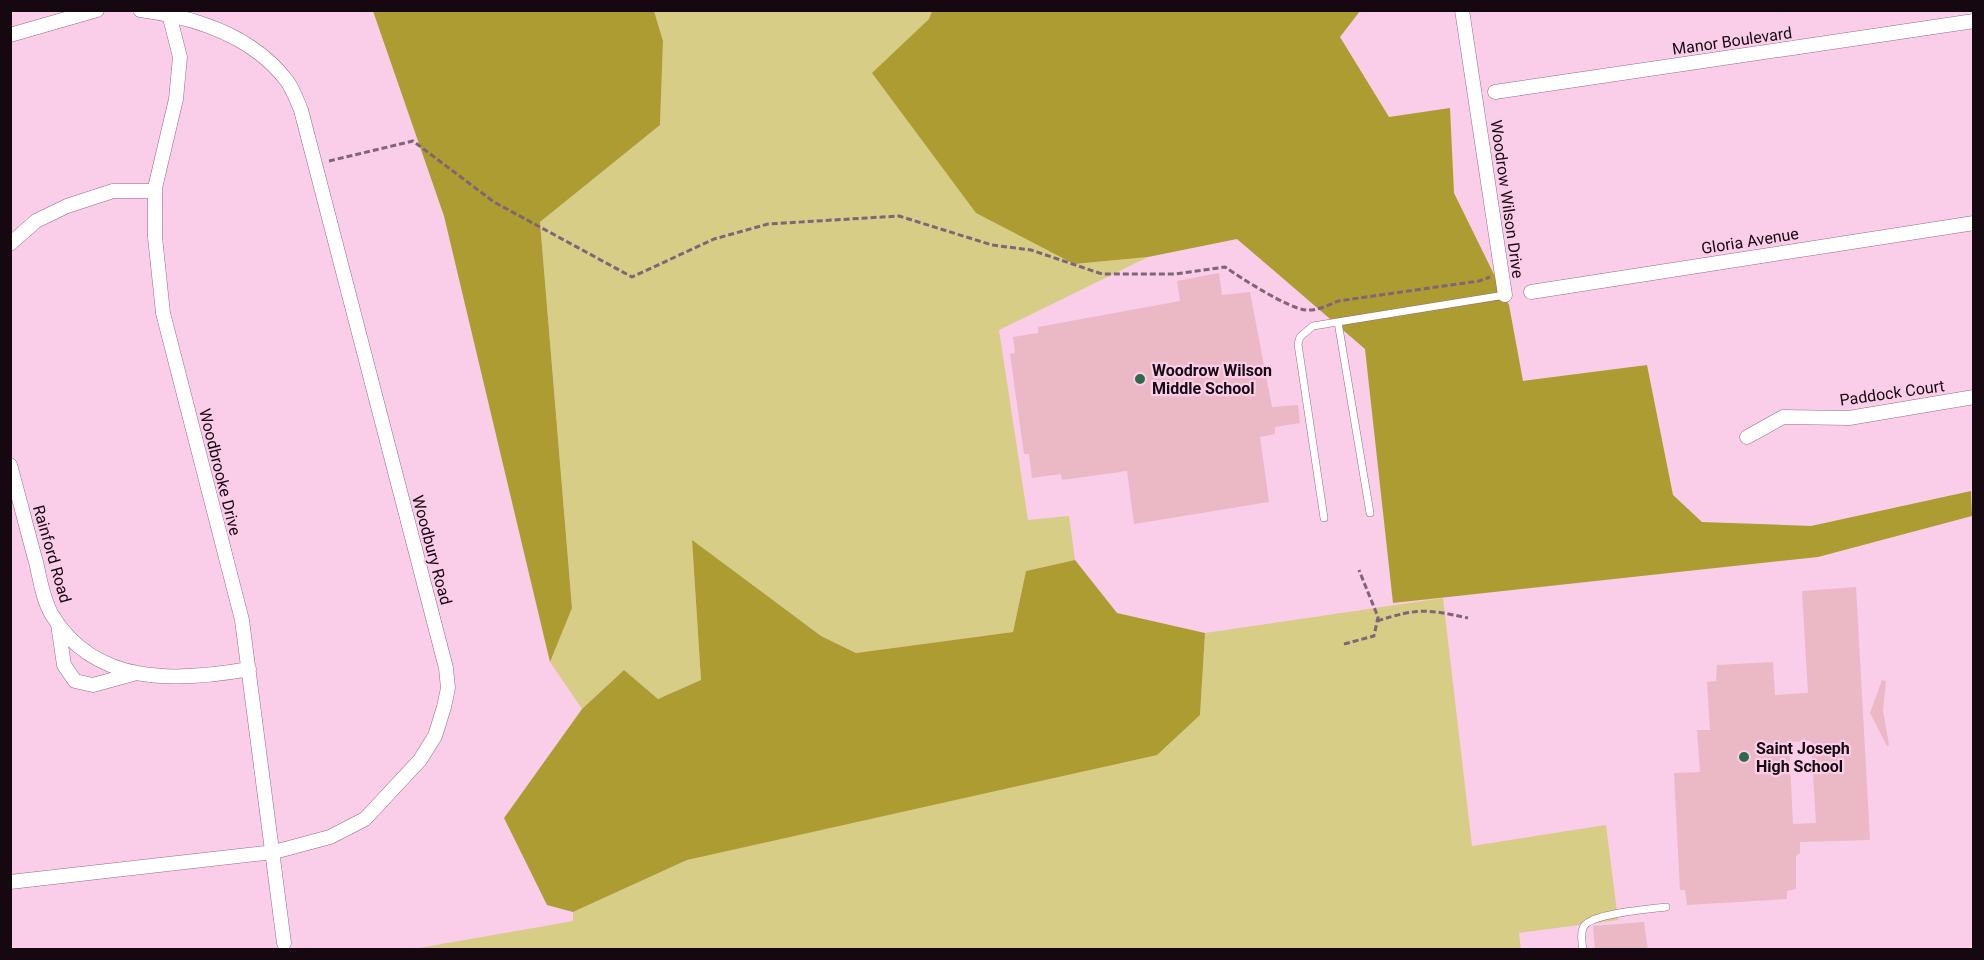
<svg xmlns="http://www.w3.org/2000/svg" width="1984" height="960" font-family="Roboto,sans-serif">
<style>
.green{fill:#d7cd86}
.forest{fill:#ac9c32}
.building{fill:#ebb8c5;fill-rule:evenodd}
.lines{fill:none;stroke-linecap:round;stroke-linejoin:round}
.lane-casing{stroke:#956d86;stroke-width:8}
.street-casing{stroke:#956d86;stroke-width:15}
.path{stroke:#816475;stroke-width:3;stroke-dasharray:6 3;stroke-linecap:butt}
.lane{stroke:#fff;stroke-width:7}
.street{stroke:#fff;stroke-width:14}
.poi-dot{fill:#32684e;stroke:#facde8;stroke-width:2}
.labels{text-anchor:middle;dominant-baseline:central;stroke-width:4.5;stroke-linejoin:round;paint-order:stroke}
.street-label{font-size:16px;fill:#160811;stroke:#facde8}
.poi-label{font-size:16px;font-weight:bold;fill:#160811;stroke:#facde8;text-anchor:start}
</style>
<rect width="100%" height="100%" fill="#facde8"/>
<path class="green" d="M 654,11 L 932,11 L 929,19 L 873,74 L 1074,264 L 1148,257 L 999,330 L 1028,520 L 1069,516 L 1075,560 L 1026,571 L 1013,632 L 856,653 L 821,636 L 692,541 L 701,680 L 658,699 L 624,670 L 582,709 L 550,662 L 572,608 L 540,222 L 660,125 L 663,41 Z
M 1443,598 L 1472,846 L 1606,825 L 1618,920 L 1519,933 L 1521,950 L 408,950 L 573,921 L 573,912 L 687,860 L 1200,715 L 1205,633 Z"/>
<path class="forest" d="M 373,11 L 654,11 L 663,41 L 660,125 L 540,222 L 572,608 L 550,662 L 444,216 Z
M 932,11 L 1360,11 L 1340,37 L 1389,117 L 1450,108 L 1454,193 L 1509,305 L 1523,381 L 1647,365 L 1673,495 L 1702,522 L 1811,526 L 1971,491 L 1972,516 L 1818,557 L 1393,603 L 1365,349 L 1237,239 L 1148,257 L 1074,264 L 976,213 L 872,73 L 929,19 Z
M 692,540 L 821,636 L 856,653 L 1013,632 L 1026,571 L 1075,560 L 1117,613 L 1205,633 L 1200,715 L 1157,755 L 687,860 L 573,912 L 547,905 L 504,818 L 582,709 L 624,670 L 658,699 L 701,680 Z"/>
<path class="building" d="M 1219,273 L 1222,295 L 1250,292 L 1272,407 L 1298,405 L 1300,423 L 1275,427 L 1275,434 L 1260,437 L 1269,502 L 1134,524 L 1127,471 L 1062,480 L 1061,474 L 1032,478 L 1029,454 L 1024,454 L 1010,354 L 1015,353 L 1013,337 L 1038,333 L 1038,327 L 1180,301 L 1177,281 Z
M 1856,587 L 1870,840 L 1800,842 L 1800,853 L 1796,856 L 1796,889 L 1787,891 L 1787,899 L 1687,905 L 1685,890 L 1680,890 L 1674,773 L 1700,772 L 1697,730 L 1710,730 L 1707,682 L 1716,681 L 1717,665 L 1773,662 L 1775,695 L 1808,693 L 1802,591 ZM 1811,741 L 1816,823 L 1793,824 L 1789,742 Z
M 1882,680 L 1886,681 L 1883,710 L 1889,745 L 1887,746 L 1870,713 Z
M 1644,922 L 1648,950 L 1595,950 L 1593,926 Z"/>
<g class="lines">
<defs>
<path id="lane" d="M 1338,322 L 1370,513
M 1324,518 L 1298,344 L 1300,337 L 1313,326 L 1505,295
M 1583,950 C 1582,943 1580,933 1584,926 C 1593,913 1650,909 1666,907"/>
<path id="street" d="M 168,10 L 180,57 L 176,99 L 155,188 L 155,237 L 163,313 L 242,620 L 284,943
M 1462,10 L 1505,295
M 10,35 L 97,10
M 1495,92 L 1974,21
M 10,244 L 36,221 L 67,206 L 113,191 L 155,191
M 1531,292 L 1974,223
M 1747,437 L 1783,417 L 1849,418 L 1974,397
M 10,465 C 19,497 27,530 36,562 C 40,579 43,600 52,615 C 95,686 177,682 249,669
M 58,624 L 64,665 L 75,681 L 93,685 L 133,674
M 10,882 L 274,852 L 330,837 L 365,819 L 420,760 L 435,736 L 444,707 L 448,688 L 446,668 L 301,110 C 297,101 293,89 287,81 C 253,36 194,17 140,10"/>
</defs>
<use href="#lane" class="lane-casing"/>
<use href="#street" class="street-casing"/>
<path class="path" d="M 329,161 L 413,141 L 494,202 L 632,277 L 714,239 L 768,224 L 899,216 L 992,245 L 1031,250 L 1102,274 L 1175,274 L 1225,267 C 1241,278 1289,309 1306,310 C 1317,311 1329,305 1338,301 L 1479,281 L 1490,277
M 1377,621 C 1418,608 1427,609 1468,618
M 1344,644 L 1374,636 L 1378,617 L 1359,570"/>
<use href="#lane" class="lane"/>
<use href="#street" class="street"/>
</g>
<g class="poi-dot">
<circle cx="1140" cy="379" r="6"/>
<circle cx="1744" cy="757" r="6"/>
</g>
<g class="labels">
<g class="street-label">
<text transform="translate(1732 41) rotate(-8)">Manor Boulevard</text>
<text transform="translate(1507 199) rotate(82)">Woodrow Wilson Drive</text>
<text transform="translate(1750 241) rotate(-9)">Gloria Avenue</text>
<text transform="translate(1892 393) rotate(-8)">Paddock Court</text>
<text transform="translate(220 472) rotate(76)">Woodbrooke Drive</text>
<text transform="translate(432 550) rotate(75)">Woodbury Road</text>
<text transform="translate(52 554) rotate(74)">Rainford Road</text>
</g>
<g class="poi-label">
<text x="1152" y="370">Woodrow Wilson<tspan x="1152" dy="18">Middle School</tspan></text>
<text x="1756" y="748">Saint Joseph<tspan x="1756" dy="18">High School</tspan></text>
</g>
</g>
<rect width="1984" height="960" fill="none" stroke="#160811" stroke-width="24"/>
</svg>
